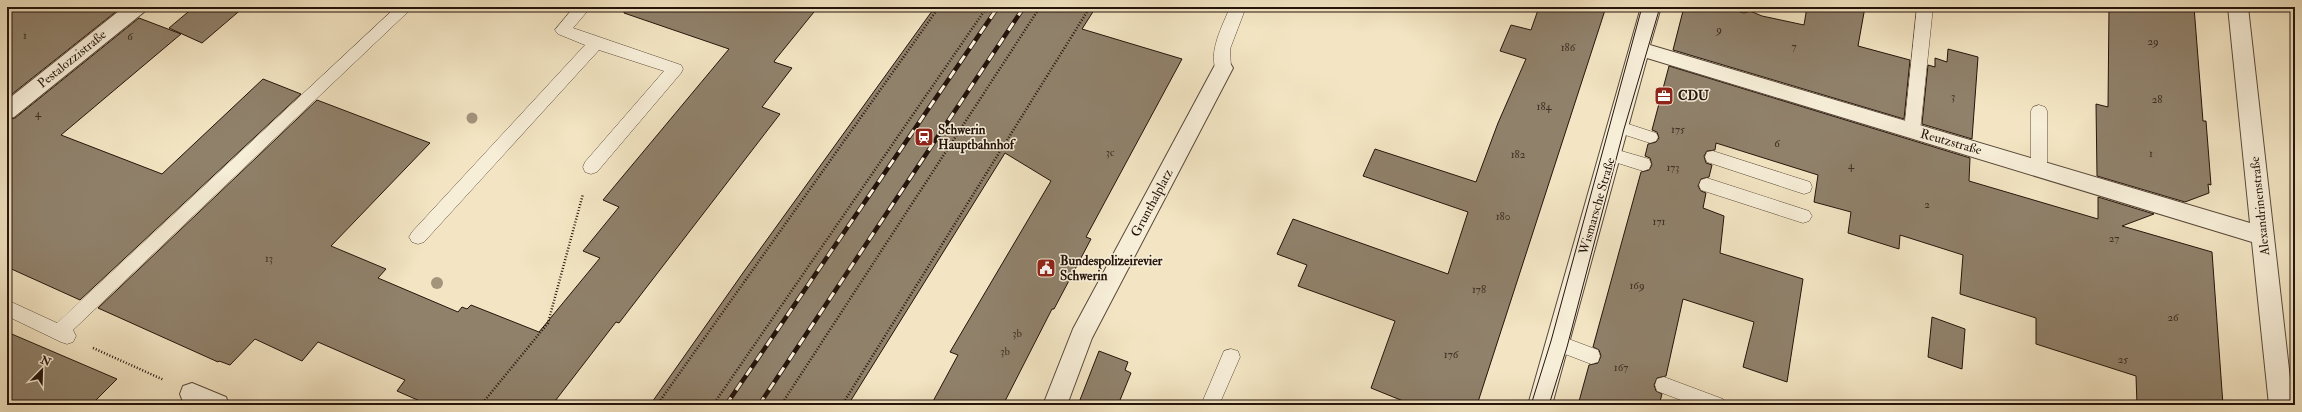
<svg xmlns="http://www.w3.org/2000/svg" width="2302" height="412" font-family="'IM FELL Double Pica',serif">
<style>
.building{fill:#90816b;stroke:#25140b}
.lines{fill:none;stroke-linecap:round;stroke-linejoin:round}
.lane-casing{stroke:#584839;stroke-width:1}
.street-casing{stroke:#584839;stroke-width:2}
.path{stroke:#25140b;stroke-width:2.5;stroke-dasharray:1 2;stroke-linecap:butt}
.lane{fill:#f7eed8;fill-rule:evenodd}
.street{fill:#f7eed8;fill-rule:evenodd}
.tram{stroke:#25140b;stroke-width:1}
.rail-casing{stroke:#25140b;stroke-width:4.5}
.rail{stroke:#f7eed8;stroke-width:3;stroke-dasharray:9;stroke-linecap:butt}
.tree{fill:#a3947c}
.labels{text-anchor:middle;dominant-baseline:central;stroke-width:3;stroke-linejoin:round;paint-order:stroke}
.number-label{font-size:11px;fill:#402f23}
.street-label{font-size:13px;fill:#25140b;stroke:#f7eed8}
.poi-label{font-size:13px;font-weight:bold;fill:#25140b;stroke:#f7eed8;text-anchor:start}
</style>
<rect width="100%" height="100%" fill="#f3e5c3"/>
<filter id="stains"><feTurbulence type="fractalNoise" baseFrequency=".005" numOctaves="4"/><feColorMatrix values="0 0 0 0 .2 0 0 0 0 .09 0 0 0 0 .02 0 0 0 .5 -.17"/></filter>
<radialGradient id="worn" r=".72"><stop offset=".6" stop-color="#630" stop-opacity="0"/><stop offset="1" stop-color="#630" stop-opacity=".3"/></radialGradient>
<path class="building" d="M 7,7 L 110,7 L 118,10 L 7,98 Z
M 194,7 L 244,7 L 202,43 L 169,28 Z
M 625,7 L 818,7 L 775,60 L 774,62 L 792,68 L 762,107 L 780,114 L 619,323 L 616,322 L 552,405 L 429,405 L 397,391 L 405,380 L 318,342 L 302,361 L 255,339 L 230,365 L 219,361 L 218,362 L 98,308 L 317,100 L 430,143 L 331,246 L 386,269 L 378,278 L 458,312 L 462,307 L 467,309 L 471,305 L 539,332 L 600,258 L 583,251 L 619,207 L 603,200 L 729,49 L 624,13 Z
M 935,7 L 1096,7 L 1082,29 L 1182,59 L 1086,237 L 1091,239 L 1054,309 L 1052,309 L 1003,405 L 931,405 L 958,355 L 950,352 L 1051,181 L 1005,153 L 848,405 L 650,405 L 745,270 Z
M 1539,7 L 1606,7 L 1477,405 L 1413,405 L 1371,388 L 1395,321 L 1298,286 L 1307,265 L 1277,254 L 1293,219 L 1448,274 L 1468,212 L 1363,176 L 1375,149 L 1476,182 L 1498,123 L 1526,59 L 1500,51 L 1511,25 L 1531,30 Z
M 1684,7 L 1723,7 L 1744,13 L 1750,11 L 1762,16 L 1804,25 L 1807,7 L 1865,7 L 1858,46 L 1910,60 L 1904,119 L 1673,50 Z
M 2109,7 L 2194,7 L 2203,121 L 2206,121 L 2211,185 L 2208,184 L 2209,193 L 2185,202 L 2097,176 L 2096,104 L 2108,107 Z
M 139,18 L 181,34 L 61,135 L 162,174 L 263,79 L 301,94 L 80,300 L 7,267 L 7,120 L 15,118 Z
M 1948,49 L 1978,57 L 1972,139 L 1922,124 L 1928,65 L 1935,67 L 1935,58 L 1947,62 Z
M 1669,66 L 1970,158 L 1969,181 L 2098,219 L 2098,197 L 2154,214 L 2122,226 L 2212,252 L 2223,405 L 2137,405 L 2136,376 L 2036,344 L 2036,318 L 1960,294 L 1963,255 L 1900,235 L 1899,249 L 1848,233 L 1851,212 L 1814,202 L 1818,175 L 1716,143 L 1715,150 L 1707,151 L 1704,156 L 1706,163 L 1712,165 L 1709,177 L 1701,179 L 1698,186 L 1701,191 L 1706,193 L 1703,208 L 1724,216 L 1720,253 L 1803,279 L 1787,382 L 1743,367 L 1754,322 L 1683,299 L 1666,376 L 1657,378 L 1654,385 L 1656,391 L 1662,394 L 1659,405 L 1578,405 L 1589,365 L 1598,363 L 1601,356 L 1599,350 L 1593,347 L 1641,172 L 1649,170 L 1652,165 L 1650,158 L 1645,156 L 1648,144 L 1656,142 L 1659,138 L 1657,132 L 1652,130 Z
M 1932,317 L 1965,329 L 1962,369 L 1928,357 Z
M 7,332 L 117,379 L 91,405 L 7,405 Z
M 1099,351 L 1128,362 L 1125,370 L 1131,373 L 1118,405 L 1078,405 Z"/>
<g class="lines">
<defs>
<path id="lane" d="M 396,7 L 413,7 L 73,330 L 76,336 L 73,342 L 67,344 L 61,342 L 7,316 L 7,300 L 57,323 Z
M 574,7 L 591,7 L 573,28 L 681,65 L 683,69 L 681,73 L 597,172 L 591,174 L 585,172 L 583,167 L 585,162 L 664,71 L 599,50 L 424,242 L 418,244 L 412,242 L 409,237 L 412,232 L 585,45 L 558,34 L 555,30 Z
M 1230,7 L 1246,7 L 1230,49 L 1231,68 L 1229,72 L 1223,74 L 1217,72 C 1207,53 1223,25 1230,7 Z
M 1917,7 L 1933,7 L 1920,131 L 1918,135 L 1912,137 L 1906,135 L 1904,131 Z
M 2039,105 L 2045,107 L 2047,111 L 2047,168 L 2045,173 L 2039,175 L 2033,173 L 2031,168 L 2031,111 L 2033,107 Z
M 1619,121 L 1656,133 L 1658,137 L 1656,141 L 1650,143 L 1613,131 L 1611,127 L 1613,123 Z
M 1611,148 L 1649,159 L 1651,164 L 1649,169 L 1643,171 L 1605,159 L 1603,154 L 1605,149 Z
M 1713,151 L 1810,182 L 1812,187 L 1810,192 L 1804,194 L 1707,162 L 1705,157 L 1707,152 Z
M 1707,178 L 1809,211 L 1812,216 L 1809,221 L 1803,223 L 1701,190 L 1699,185 L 1701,180 Z
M 1558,335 L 1598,350 L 1600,356 L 1598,362 L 1591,364 L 1552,349 L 1549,343 L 1552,337 Z
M 1231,349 L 1238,351 L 1240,357 L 1219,405 L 1201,405 L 1224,351 Z
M 1664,377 L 1723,399 L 1725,405 L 1694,405 L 1657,391 L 1655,385 L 1657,379 Z"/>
<path id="street" d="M 124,7 L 147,7 L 144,12 L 14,117 L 7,119 L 7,100 Z
M 1641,7 L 1661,7 L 1650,45 L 2250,223 L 2228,7 L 2248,7 L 2293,405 L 2269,405 L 2252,242 L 1647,58 L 1552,405 L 1528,405 Z
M 1223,60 L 1230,63 L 1233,68 L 1092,338 L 1067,405 L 1043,405 L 1073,329 L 1216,63 Z
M 192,383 L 226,397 L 229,405 L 191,405 L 183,402 L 180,394 L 183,386 Z"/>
</defs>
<use href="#lane" class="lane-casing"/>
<use href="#street" class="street-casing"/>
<path class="path" d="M 2294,7 L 2295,12
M 93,348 L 164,380
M 481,405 L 548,323 L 583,194
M 657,405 L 939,7
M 713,405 L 987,7
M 781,405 L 1040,7
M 842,405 L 1090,7"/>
<use href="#lane" class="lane"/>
<use href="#street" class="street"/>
<path class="tram" d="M 1531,405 L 1551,341 L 1642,7
M 1549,405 L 1567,347 L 1624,129 L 1660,7"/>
<defs>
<path id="rail" d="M 726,405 L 998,7
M 759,405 L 1024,7"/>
</defs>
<use href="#rail" class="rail-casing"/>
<use href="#rail" class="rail"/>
</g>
<g class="tree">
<circle cx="472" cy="118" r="5.5"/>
<circle cx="437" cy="283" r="6"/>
</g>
<defs>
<symbol id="office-square" viewBox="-11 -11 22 22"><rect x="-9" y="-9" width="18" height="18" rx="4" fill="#8f2418" stroke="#f7eed8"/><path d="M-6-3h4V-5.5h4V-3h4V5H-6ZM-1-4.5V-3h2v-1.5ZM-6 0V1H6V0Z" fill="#fff"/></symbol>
<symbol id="station-square" viewBox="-11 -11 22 22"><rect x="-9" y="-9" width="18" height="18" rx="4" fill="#8f2418" stroke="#f7eed8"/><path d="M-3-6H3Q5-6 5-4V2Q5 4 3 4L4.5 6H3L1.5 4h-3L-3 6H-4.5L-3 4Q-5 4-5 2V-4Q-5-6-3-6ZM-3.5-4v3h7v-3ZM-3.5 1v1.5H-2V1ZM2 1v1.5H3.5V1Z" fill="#fff"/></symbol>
<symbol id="civic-square" viewBox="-11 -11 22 22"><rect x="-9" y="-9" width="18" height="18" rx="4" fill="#8f2418" stroke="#f7eed8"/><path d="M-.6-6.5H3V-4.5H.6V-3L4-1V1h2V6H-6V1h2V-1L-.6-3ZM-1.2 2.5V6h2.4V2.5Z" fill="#fff"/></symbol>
</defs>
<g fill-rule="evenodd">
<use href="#office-square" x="1653" y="85" width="22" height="22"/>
<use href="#station-square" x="913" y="126" width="22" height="22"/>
<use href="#civic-square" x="1035" y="257" width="22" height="22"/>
</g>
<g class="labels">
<g class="number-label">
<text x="1719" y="29">9</text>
<text x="25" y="35">1</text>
<text x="130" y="36">6</text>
<text x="2153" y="41">29</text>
<text x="1794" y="46">7</text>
<text x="1568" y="47">186</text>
<text x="1953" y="96">3</text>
<text x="2157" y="99">28</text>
<text x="1544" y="106">184</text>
<text x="38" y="113">4</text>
<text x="1678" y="129">175</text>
<text x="1777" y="143">6</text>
<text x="1110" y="152">3c</text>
<text x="2151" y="153">1</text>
<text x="1518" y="154">182</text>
<text x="1851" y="165">4</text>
<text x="1673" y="167">173</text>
<text x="1927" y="204">2</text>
<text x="1503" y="216">180</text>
<text x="1659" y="221">171</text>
<text x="2114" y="238">27</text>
<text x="269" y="258">13</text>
<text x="1637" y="285">169</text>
<text x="1479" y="289">178</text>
<text x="2173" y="317">26</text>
<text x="1017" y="333">3b</text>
<text x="1005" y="351">3b</text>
<text x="1451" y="354">176</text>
<text x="2123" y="359">25</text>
<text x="1621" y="367">167</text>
</g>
<g class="street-label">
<text transform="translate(72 59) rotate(-39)">Pestalozzistraße</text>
<text transform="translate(1951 142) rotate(16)">Reutzstraße</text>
<text transform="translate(1152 203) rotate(-62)">Grunthalplatz</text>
<text transform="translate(1597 206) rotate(-74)">Wismarsche Straße</text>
<text transform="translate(2260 206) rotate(-96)">Alexandrinenstraße</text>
</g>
<g class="poi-label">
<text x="1678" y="96">CDU</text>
<text x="938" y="130">Schwerin<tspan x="938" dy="15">Hauptbahnhof</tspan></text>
<text x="1060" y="261">Bundespolizeirevier<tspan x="1060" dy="15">Schwerin</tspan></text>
</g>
</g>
<rect width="2302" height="412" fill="none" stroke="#f3e5c3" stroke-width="24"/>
<rect x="8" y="8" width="2286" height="396" fill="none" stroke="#25140b" stroke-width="2"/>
<rect x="12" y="12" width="2278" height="388" fill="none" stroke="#25140b"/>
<g transform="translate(42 370) rotate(23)" stroke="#f7eed8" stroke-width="3" paint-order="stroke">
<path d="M0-3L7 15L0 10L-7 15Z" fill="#25140b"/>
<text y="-6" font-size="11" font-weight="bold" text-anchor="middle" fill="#25140b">N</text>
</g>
<rect width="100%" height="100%" filter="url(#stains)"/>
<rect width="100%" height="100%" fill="url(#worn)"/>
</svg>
